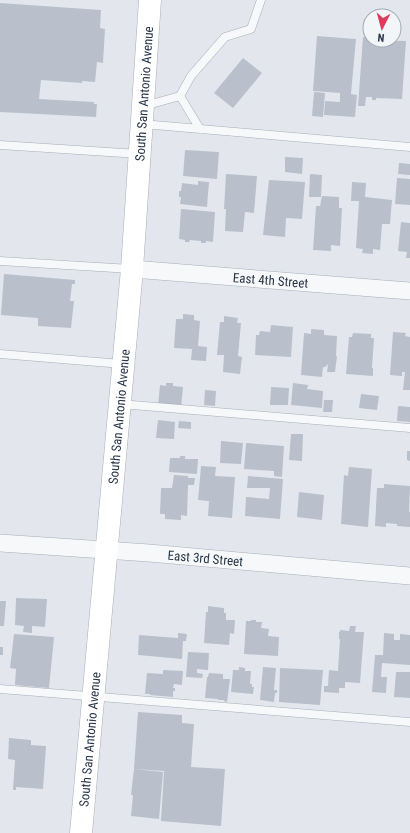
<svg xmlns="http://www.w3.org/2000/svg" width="410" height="833" font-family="'Roboto Condensed',sans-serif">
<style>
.building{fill:#b9c0cb}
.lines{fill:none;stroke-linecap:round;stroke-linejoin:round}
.lane-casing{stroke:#a7aeb8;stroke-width:9}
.street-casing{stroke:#a7aeb8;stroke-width:18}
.secondary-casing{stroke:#a7aeb8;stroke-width:23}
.lane{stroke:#f6f8fa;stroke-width:8}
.street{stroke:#f6f8fa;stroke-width:17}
.secondary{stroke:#fff;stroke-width:22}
.labels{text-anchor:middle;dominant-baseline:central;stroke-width:3;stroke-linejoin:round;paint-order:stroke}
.street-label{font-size:13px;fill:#283547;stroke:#f3f6f9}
</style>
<rect width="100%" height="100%" fill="#e3e7ed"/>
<path class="building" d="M 0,3 L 101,10 L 100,28 L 105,29 L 103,63 L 97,62 L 95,82 L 82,81 L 82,83 L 41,80 L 39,99 L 94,102 L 94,104 L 97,104 L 96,117 L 0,112 Z
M 317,36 L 356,39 L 351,94 L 357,95 L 355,117 L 324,115 L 325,101 L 340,102 L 340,93 L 313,91 Z
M 363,37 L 370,38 L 370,40 L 406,41 L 402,99 L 376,98 L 376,100 L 372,100 L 372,97 L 366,97 L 365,106 L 358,106 Z
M 243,58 L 262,73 L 233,108 L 214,93 Z
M 314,92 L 325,93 L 323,117 L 312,116 Z
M 185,150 L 219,152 L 217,179 L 183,176 Z
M 285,157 L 303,158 L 302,174 L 285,172 Z
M 399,163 L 410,164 L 410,175 L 398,174 Z
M 226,174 L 257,176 L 254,213 L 245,212 L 243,232 L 225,231 L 226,209 L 224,209 Z
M 310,174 L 322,175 L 321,197 L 309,197 Z
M 397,178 L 410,179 L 410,205 L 395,204 Z
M 269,180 L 305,182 L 302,219 L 286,218 L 285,237 L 263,235 Z
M 198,181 L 209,182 L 207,207 L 180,204 L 181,197 L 179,197 L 179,191 L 181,191 L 182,183 L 198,185 Z
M 352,182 L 366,183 L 365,197 L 392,200 L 390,224 L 382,224 L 380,250 L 373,249 L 373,254 L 362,253 L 363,249 L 356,248 L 359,201 L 351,201 Z
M 322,196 L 339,197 L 339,208 L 342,208 L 340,246 L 331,245 L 331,251 L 313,250 L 316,206 L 320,206 Z
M 181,209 L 215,212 L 213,242 L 206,241 L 206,243 L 201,243 L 201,241 L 190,240 L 189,242 L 185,242 L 185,240 L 179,239 Z
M 401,222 L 410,223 L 410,258 L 406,258 L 407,252 L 398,251 Z
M 4,274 L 75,280 L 75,284 L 72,284 L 70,301 L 74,301 L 71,328 L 38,326 L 38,318 L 1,315 Z
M 183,314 L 194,315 L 194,320 L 200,321 L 198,346 L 207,347 L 206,361 L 191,360 L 192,349 L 174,348 L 176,319 L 183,319 Z
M 224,316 L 238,318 L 237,323 L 241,323 L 238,356 L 242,357 L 240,374 L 223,372 L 224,355 L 217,355 L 220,322 L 224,322 Z
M 271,325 L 293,327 L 291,357 L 255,355 L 256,335 L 259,335 L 260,331 L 270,332 Z
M 311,329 L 324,330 L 324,335 L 337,336 L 336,356 L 337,356 L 335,372 L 327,372 L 328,364 L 325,367 L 323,367 L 322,377 L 301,375 L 304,333 L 311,334 Z
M 393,332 L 406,333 L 405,336 L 410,337 L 410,390 L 403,390 L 405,372 L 402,372 L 402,376 L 390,375 Z
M 353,333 L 371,334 L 371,338 L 374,338 L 372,368 L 373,368 L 373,376 L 346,374 L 349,337 L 352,337 Z
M 166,383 L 173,383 L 173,386 L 183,387 L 181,408 L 158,406 L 160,385 L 166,386 Z
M 293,383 L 308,385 L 307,389 L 323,391 L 322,408 L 291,405 Z
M 271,387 L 289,388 L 288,405 L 270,405 Z
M 205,390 L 216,391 L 215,406 L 204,405 Z
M 361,394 L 379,396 L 377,410 L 359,408 Z
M 324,400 L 333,400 L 332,412 L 323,412 Z
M 398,406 L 410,407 L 410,422 L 397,421 Z
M 158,420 L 175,422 L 174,439 L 156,438 Z
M 179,421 L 191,422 L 191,429 L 178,428 Z
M 291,434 L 303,434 L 302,461 L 289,460 Z
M 221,441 L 243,443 L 241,464 L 220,463 Z
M 246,443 L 284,446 L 282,477 L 274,476 L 274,471 L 244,469 Z
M 407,451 L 410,451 L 410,461 L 407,460 Z
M 180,456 L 185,456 L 185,459 L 198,459 L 197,474 L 169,472 L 170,458 L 180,458 Z
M 201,466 L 216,467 L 215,476 L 235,477 L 232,518 L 208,516 L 209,501 L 198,500 Z
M 349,467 L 372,469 L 368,527 L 341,524 L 344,475 L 348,476 Z
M 174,475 L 188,476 L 188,478 L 195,478 L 194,485 L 188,485 L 187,516 L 181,515 L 181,520 L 165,519 L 165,514 L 160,514 L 161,488 L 172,488 Z
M 248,476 L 283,479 L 280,519 L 245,516 L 246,497 L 269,499 L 270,488 L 247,488 Z
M 384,484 L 410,486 L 409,512 L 410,512 L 410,527 L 397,526 L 397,524 L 386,523 L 386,527 L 375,526 L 377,488 L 384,488 Z
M 299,492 L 324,495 L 322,520 L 297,517 Z
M 16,598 L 47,599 L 45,627 L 32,626 L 32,633 L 23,632 L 24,626 L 15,625 Z
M 0,601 L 6,601 L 4,626 L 0,626 Z
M 208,606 L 224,608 L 224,613 L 226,613 L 226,620 L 235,620 L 234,634 L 230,633 L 229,645 L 204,643 L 206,612 L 208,612 Z
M 251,620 L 256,620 L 256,622 L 262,622 L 261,628 L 269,629 L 268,636 L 279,637 L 278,656 L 244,654 L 246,621 L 251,621 Z
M 350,626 L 356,626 L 355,632 L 364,632 L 360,683 L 345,682 L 345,688 L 339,688 L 339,693 L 324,692 L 324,686 L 328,686 L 329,670 L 338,671 L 340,639 L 339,639 L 339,632 L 340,632 L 340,630 L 349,631 Z
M 178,633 L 187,634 L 186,641 L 183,641 L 182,659 L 138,655 L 139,635 L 178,638 Z
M 384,633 L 394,634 L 394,640 L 400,640 L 400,634 L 410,635 L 410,665 L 382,663 L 381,677 L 387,677 L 386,693 L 372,692 L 375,655 L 383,655 Z
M 14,634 L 54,637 L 49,688 L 15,685 L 16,669 L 10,668 Z
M 0,647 L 3,647 L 3,655 L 0,655 Z
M 188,652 L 209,653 L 208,670 L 197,669 L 197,673 L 203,674 L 202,678 L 186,677 Z
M 239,667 L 245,668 L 245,671 L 251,671 L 250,684 L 252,684 L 252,687 L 254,687 L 253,694 L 231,692 L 233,670 L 239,670 Z
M 263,667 L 276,668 L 274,690 L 277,690 L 277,693 L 275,693 L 274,702 L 260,700 Z
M 280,668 L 323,670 L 320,705 L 279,702 Z
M 163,670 L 183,671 L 182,685 L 174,684 L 173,688 L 175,688 L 175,691 L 173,691 L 173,697 L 150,695 L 150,694 L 145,694 L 147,673 L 163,674 Z
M 396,672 L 410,672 L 410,698 L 394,697 Z
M 209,673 L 223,674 L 223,679 L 230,679 L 227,702 L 224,701 L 224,700 L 218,700 L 218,699 L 205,698 L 207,677 L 208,677 Z
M 138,712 L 182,715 L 182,723 L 194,724 L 191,767 L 225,769 L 221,826 L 161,821 L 164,771 L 134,769 Z
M 9,738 L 31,740 L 31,745 L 46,746 L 43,789 L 16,787 L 16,790 L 13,790 L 15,760 L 8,759 Z
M 134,769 L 163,772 L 159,819 L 131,816 L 133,795 L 131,795 Z"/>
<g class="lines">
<defs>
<path id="lane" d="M 180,96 L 200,129
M 144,106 L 180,96 L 191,76 L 225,37 L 251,29 L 261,0
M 142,124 L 410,147
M 0,145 L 139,154
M 0,261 L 131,269
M 0,354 L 122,364
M 120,404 L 410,428
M 0,689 L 410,722"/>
<g id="street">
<path id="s1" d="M 132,269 L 410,291"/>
<path id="s2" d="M 0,543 L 149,553 L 410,576"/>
</g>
<g id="secondary">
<path id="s3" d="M 81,833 L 132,269 L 150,0"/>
</g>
</defs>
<use href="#lane" class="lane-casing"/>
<use href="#street" class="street-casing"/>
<use href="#secondary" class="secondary-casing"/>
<use href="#lane" class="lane"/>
<use href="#street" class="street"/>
<use href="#secondary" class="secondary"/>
</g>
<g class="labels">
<g class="street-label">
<text stroke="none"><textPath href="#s3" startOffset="742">South San Antonio Avenue</textPath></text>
<text stroke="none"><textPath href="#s1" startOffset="139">East 4th Street</textPath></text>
<text stroke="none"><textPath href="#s3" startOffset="418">South San Antonio Avenue</textPath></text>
<text stroke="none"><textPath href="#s2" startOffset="206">East 3rd Street</textPath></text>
<text stroke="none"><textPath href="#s3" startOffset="94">South San Antonio Avenue</textPath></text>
</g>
</g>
<g transform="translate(382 28) rotate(186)"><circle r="19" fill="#f3f6f9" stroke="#a2a9b2"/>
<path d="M0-3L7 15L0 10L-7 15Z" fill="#de3b5a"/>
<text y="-6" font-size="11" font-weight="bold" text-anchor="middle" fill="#283547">N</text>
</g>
</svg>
